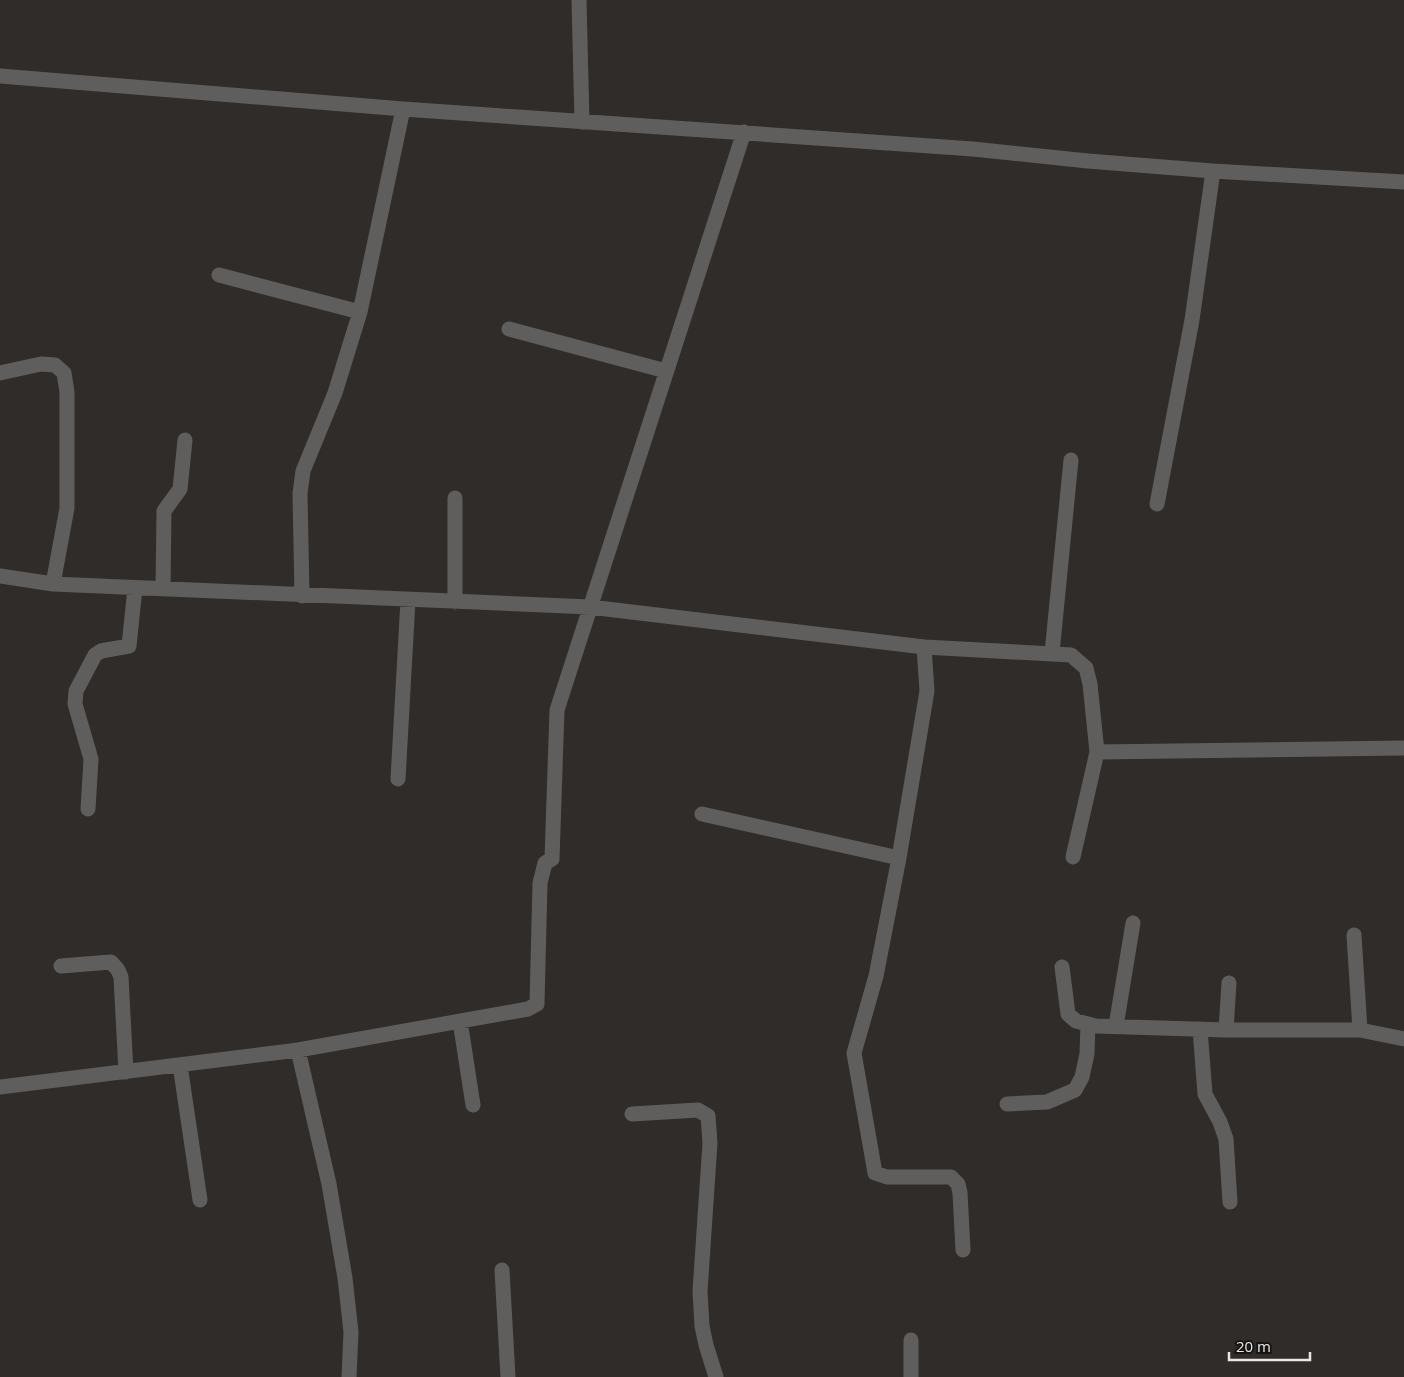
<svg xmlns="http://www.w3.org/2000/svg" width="1404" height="1377" font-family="'Open Sans',sans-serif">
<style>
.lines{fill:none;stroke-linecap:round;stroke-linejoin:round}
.street{stroke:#605e5d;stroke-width:15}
</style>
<rect width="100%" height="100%" fill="#302c29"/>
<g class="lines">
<path class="street" d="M 579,0 L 582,122
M 0,76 L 403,109 L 973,149 L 1088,161 L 1213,171 L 1404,182
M 219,275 L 360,312
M 509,329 L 666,371
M 0,373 L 41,364 L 55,365 L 64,373 L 67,392 L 67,508 L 53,584
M 1157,504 L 1192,320 L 1213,171
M 0,576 L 53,584 L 590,607 L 924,647 L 1071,655 L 1086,668 L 1090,684 L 1097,752 L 1404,748
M 163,589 L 164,511 L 180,489 L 185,440
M 302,596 L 300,493 L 303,471 L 335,393 L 360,312 L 403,109
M 455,602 L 455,498
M 924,647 L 927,691 L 899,858 L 876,976 L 854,1053 L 875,1173 L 887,1177 L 951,1177 L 958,1184 L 960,1193 L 963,1250
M 1052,653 L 1071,460
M 398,779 L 408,600
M 88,809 L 91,759 L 75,704 L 76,691 L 95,655 L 101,651 L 129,646 L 135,588
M 702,814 L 899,858
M 1073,857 L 1097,752
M 1354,935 L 1360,1030
M 61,966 L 111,962 L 118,970 L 121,977 L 126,1072
M 1062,967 L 1068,1014 L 1076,1021 L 1096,1026 L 1226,1030 L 1360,1030 L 1404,1039
M 460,1021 L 473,1105
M 1116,1026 L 1133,923
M 1200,1029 L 1205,1094 L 1220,1122 L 1226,1139 L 1230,1202
M 1226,1030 L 1229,983
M 298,1050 L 329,1184 L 345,1278 L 351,1332 L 349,1377
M 180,1065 L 200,1200
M 0,1087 L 298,1050 L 528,1009 L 537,1004 L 540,883 L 545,863 L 552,859 L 557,710 L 744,132
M 1007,1104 L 1047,1102 L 1075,1090 L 1082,1077 L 1087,1054 L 1088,1024
M 632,1114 L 698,1110 L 708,1116 L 710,1143 L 700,1291 L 702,1326 L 706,1345 L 716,1377
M 502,1270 L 508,1377
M 911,1340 L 911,1377"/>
</g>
<path d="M1229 1352v8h81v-8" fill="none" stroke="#eae8e6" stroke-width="2.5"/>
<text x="1236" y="1352" font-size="15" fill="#eae8e6" stroke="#171514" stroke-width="4" paint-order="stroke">20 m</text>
</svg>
